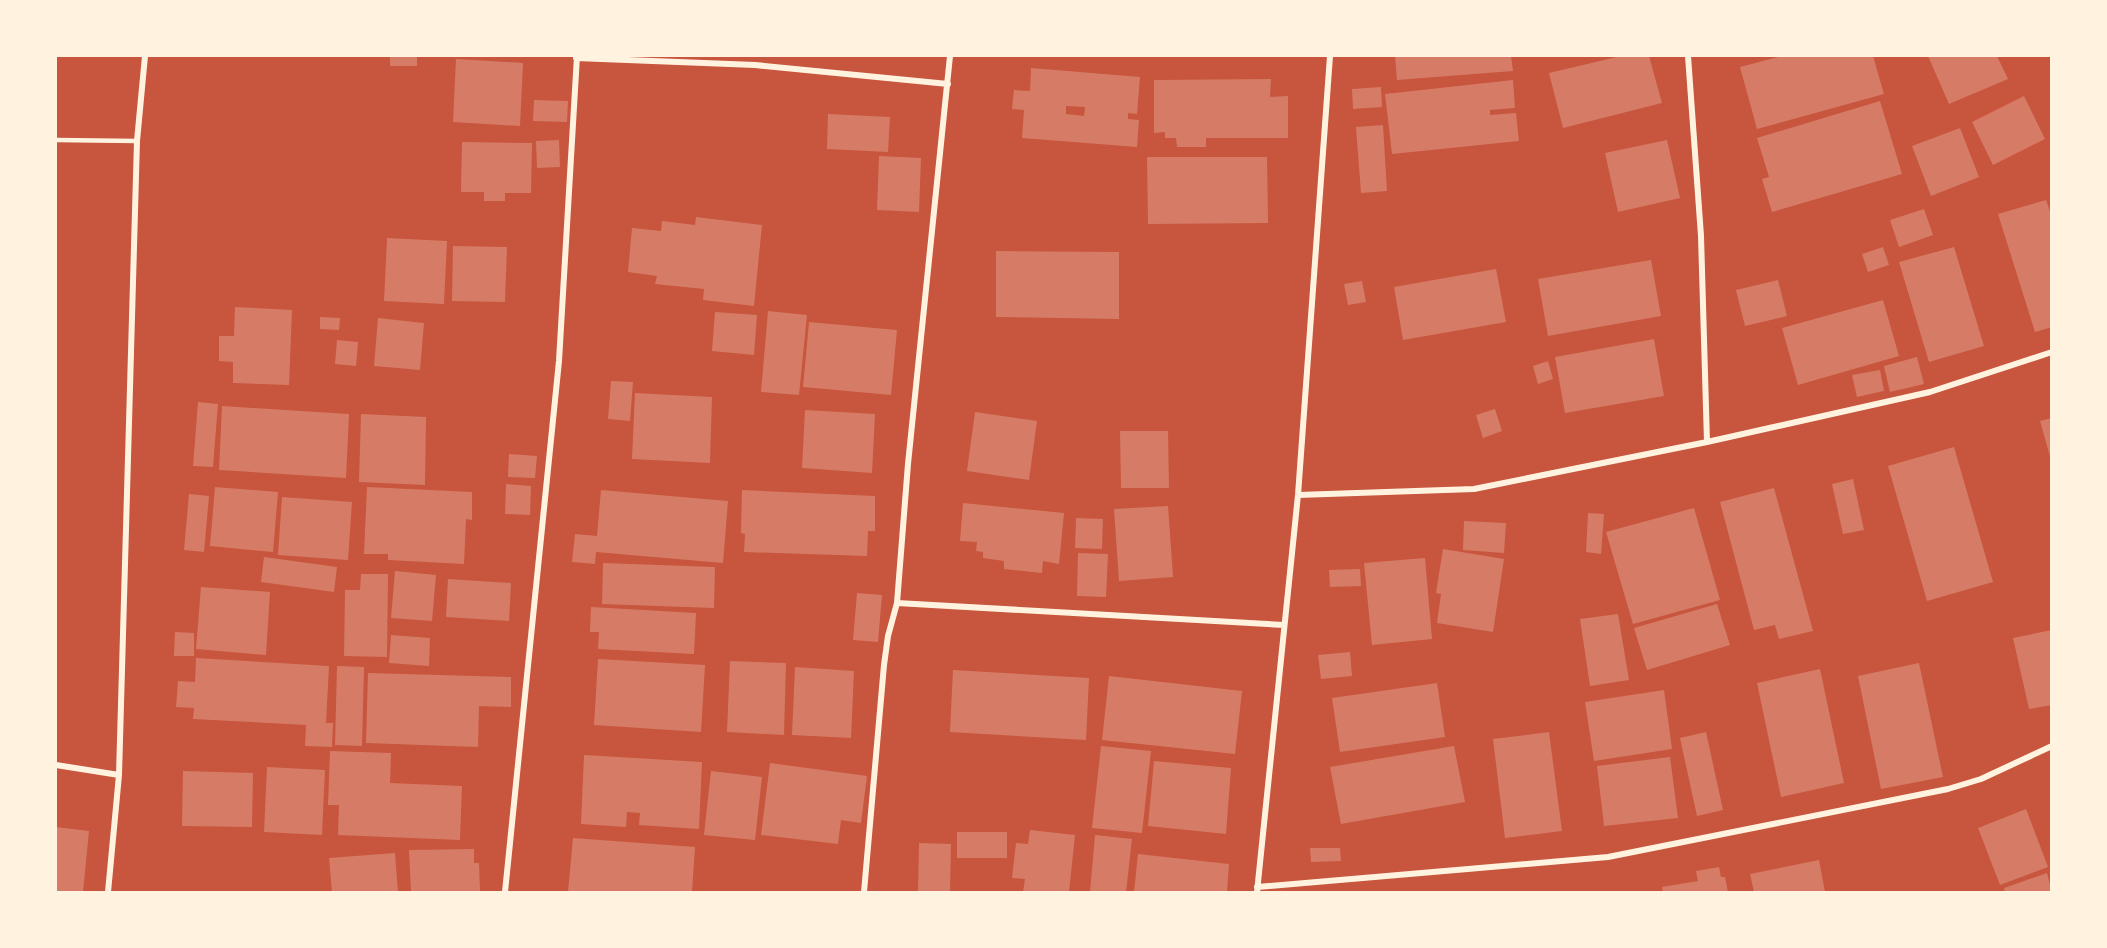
<svg xmlns="http://www.w3.org/2000/svg" width="2107" height="948" font-family="'Golos Text',sans-serif">
<style>
.building{fill:#d67c66;fill-rule:evenodd}
.lines{fill:none;stroke-linecap:round;stroke-linejoin:round}
.service{stroke:#fff3e0;stroke-width:4.5}
.minor{stroke:#fff3e0;stroke-width:6}
</style>
<rect width="100%" height="100%" fill="#c8553d"/>
<path class="building" d="M 390,56 L 417,56 L 417,66 L 390,66 Z
M 1395,56 L 1511,56 L 1513,71 L 1397,80 Z
M 1621,56 L 1649,56 L 1662,103 L 1563,128 L 1549,73 Z
M 1782,56 L 1873,56 L 1884,94 L 1757,129 L 1740,67 Z
M 1928,56 L 1997,56 L 2008,79 L 1949,104 Z
M 456,59 L 523,63 L 520,126 L 453,122 Z
M 1031,68 L 1140,77 L 1137,114 L 1128,113 L 1128,119 L 1139,120 L 1137,147 L 1022,138 L 1024,110 L 1012,109 L 1014,90 L 1030,91 ZM 1066,106 L 1085,107 L 1084,116 L 1066,114 Z
M 1271,79 L 1270,97 L 1288,96 L 1288,138 L 1206,138 L 1206,147 L 1177,147 L 1176,138 L 1165,138 L 1165,132 L 1154,133 L 1154,80 Z
M 1513,80 L 1515,108 L 1490,110 L 1490,115 L 1516,113 L 1519,141 L 1392,154 L 1385,94 Z
M 1381,87 L 1382,107 L 1353,109 L 1352,89 Z
M 2024,96 L 2045,139 L 1993,165 L 1972,122 Z
M 534,100 L 568,101 L 567,122 L 533,121 Z
M 1880,101 L 1902,174 L 1772,212 L 1762,179 L 1769,177 L 1757,138 Z
M 828,114 L 890,117 L 888,152 L 827,149 Z
M 1383,125 L 1387,191 L 1361,193 L 1356,127 Z
M 1960,128 L 1979,177 L 1931,196 L 1912,146 Z
M 559,140 L 560,167 L 537,168 L 536,141 Z
M 1667,140 L 1680,198 L 1618,212 L 1605,153 Z
M 462,142 L 532,143 L 531,193 L 505,193 L 505,201 L 484,201 L 484,192 L 461,192 Z
M 879,156 L 921,158 L 919,212 L 877,210 Z
M 1147,157 L 1267,157 L 1268,223 L 1148,224 Z
M 2046,200 L 2052,217 L 2052,327 L 2035,332 L 1998,214 Z
M 1924,209 L 1933,235 L 1899,247 L 1890,220 Z
M 696,217 L 762,225 L 754,306 L 703,300 L 704,289 L 655,284 L 657,276 L 628,272 L 632,228 L 661,231 L 662,221 L 695,225 Z
M 387,238 L 447,241 L 444,304 L 384,301 Z
M 453,246 L 507,247 L 505,302 L 452,301 Z
M 1883,247 L 1889,265 L 1868,272 L 1862,254 Z
M 1954,247 L 1984,346 L 1929,362 L 1899,262 Z
M 996,251 L 1119,252 L 1119,319 L 996,317 Z
M 1651,260 L 1661,316 L 1548,336 L 1538,279 Z
M 1496,269 L 1506,322 L 1403,340 L 1394,287 Z
M 1778,280 L 1787,316 L 1745,326 L 1736,290 Z
M 1362,281 L 1366,302 L 1348,305 L 1344,284 Z
M 1883,300 L 1899,356 L 1798,385 L 1782,328 Z
M 235,307 L 292,310 L 289,385 L 233,383 L 233,362 L 219,361 L 219,336 L 234,336 Z
M 768,311 L 807,315 L 799,395 L 761,392 Z
M 715,312 L 757,315 L 754,355 L 712,351 Z
M 320,317 L 340,318 L 339,330 L 320,329 Z
M 378,318 L 424,323 L 420,370 L 374,366 Z
M 809,322 L 897,330 L 891,395 L 803,387 Z
M 1654,339 L 1664,396 L 1565,413 L 1555,357 Z
M 337,340 L 358,342 L 356,366 L 335,364 Z
M 1917,357 L 1924,384 L 1890,392 L 1884,366 Z
M 1548,361 L 1553,379 L 1538,384 L 1533,366 Z
M 1880,370 L 1884,391 L 1857,397 L 1852,375 Z
M 611,381 L 633,382 L 630,421 L 608,419 Z
M 635,393 L 712,397 L 710,463 L 632,459 Z
M 198,402 L 218,404 L 213,467 L 193,466 Z
M 222,406 L 349,414 L 346,478 L 219,470 Z
M 1495,409 L 1502,431 L 1483,438 L 1476,415 Z
M 805,410 L 875,414 L 872,473 L 802,468 Z
M 975,412 L 1037,421 L 1029,480 L 967,471 Z
M 361,414 L 426,417 L 425,485 L 359,482 Z
M 2052,418 L 2052,460 L 2051,460 L 2040,421 Z
M 1120,431 L 1168,431 L 1169,488 L 1121,488 Z
M 1954,447 L 1993,582 L 1927,601 L 1888,466 Z
M 509,454 L 537,456 L 535,478 L 508,477 Z
M 1853,479 L 1864,530 L 1843,534 L 1832,484 Z
M 506,484 L 531,486 L 530,515 L 505,514 Z
M 215,487 L 278,492 L 273,552 L 210,546 Z
M 367,487 L 472,492 L 472,520 L 466,519 L 464,564 L 388,560 L 388,554 L 364,554 Z
M 1774,488 L 1813,631 L 1779,639 L 1775,625 L 1754,630 L 1720,502 Z
M 601,490 L 728,501 L 723,563 L 596,552 L 595,564 L 572,562 L 575,534 L 597,536 Z
M 742,490 L 875,496 L 875,531 L 868,531 L 867,556 L 744,552 L 745,534 L 741,533 Z
M 189,494 L 209,496 L 204,552 L 184,550 Z
M 282,497 L 352,502 L 348,560 L 278,555 Z
M 963,503 L 1064,513 L 1059,564 L 1043,561 L 1042,573 L 1004,569 L 1004,561 L 983,558 L 983,552 L 976,551 L 977,542 L 960,541 Z
M 1168,506 L 1173,577 L 1119,581 L 1114,509 Z
M 1694,508 L 1720,600 L 1633,624 L 1606,532 Z
M 1588,513 L 1604,514 L 1601,554 L 1586,552 Z
M 1076,518 L 1103,519 L 1102,549 L 1075,548 Z
M 1464,521 L 1506,523 L 1504,553 L 1463,550 Z
M 1443,549 L 1504,559 L 1493,632 L 1437,623 L 1441,594 L 1436,593 Z
M 1078,553 L 1108,554 L 1106,597 L 1077,596 Z
M 264,557 L 337,567 L 334,592 L 261,582 Z
M 1425,558 L 1432,639 L 1372,645 L 1364,563 Z
M 603,563 L 715,567 L 714,608 L 602,604 Z
M 1360,569 L 1361,586 L 1330,587 L 1329,570 Z
M 395,571 L 436,575 L 432,621 L 391,618 Z
M 361,574 L 388,574 L 387,657 L 344,656 L 345,590 L 360,590 Z
M 448,579 L 511,583 L 509,621 L 446,617 Z
M 201,587 L 270,592 L 266,655 L 196,649 Z
M 857,593 L 882,595 L 878,642 L 853,640 Z
M 1717,604 L 1730,645 L 1647,670 L 1634,628 Z
M 591,607 L 696,613 L 694,654 L 598,649 L 599,632 L 590,632 Z
M 1618,614 L 1629,680 L 1590,686 L 1580,619 Z
M 2052,630 L 2052,705 L 2029,709 L 2013,638 Z
M 175,632 L 194,633 L 194,656 L 174,656 Z
M 391,635 L 430,638 L 429,666 L 389,663 Z
M 1350,652 L 1352,676 L 1321,679 L 1318,655 Z
M 196,658 L 329,666 L 326,723 L 333,723 L 332,747 L 305,746 L 306,725 L 193,719 L 194,708 L 176,707 L 178,681 L 195,682 Z
M 598,659 L 705,665 L 701,732 L 594,725 Z
M 730,661 L 786,663 L 784,735 L 727,732 Z
M 1919,663 L 1943,777 L 1881,789 L 1858,676 Z
M 337,666 L 364,667 L 362,746 L 335,745 Z
M 795,667 L 854,671 L 851,738 L 792,735 Z
M 1820,669 L 1844,783 L 1781,797 L 1757,683 Z
M 953,670 L 1089,678 L 1086,740 L 950,732 Z
M 368,673 L 511,677 L 511,707 L 479,706 L 478,747 L 366,743 Z
M 1109,676 L 1242,691 L 1235,754 L 1102,740 Z
M 1437,683 L 1445,737 L 1340,752 L 1332,698 Z
M 1664,690 L 1672,749 L 1594,761 L 1585,702 Z
M 1549,732 L 1562,831 L 1505,838 L 1493,739 Z
M 1706,732 L 1723,810 L 1697,816 L 1680,738 Z
M 1101,746 L 1151,751 L 1142,833 L 1092,828 Z
M 1454,746 L 1465,802 L 1341,824 L 1330,767 Z
M 330,751 L 391,753 L 390,783 L 462,786 L 460,840 L 338,835 L 339,805 L 328,805 Z
M 584,755 L 702,762 L 699,829 L 639,825 L 640,813 L 627,812 L 626,827 L 581,824 Z
M 1670,757 L 1678,818 L 1604,826 L 1597,766 Z
M 1154,761 L 1231,768 L 1226,834 L 1148,826 Z
M 770,763 L 867,776 L 861,823 L 841,820 L 838,844 L 761,835 Z
M 267,767 L 325,770 L 322,835 L 264,832 Z
M 183,771 L 253,773 L 252,827 L 182,826 Z
M 711,771 L 762,777 L 755,840 L 704,835 Z
M 2026,809 L 2048,867 L 2000,885 L 1978,828 Z
M 56,827 L 89,831 L 83,892 L 56,892 Z
M 1030,830 L 1075,835 L 1069,892 L 1023,892 L 1025,879 L 1012,878 L 1016,843 L 1028,844 Z
M 957,832 L 1007,832 L 1007,858 L 957,858 Z
M 1095,835 L 1132,839 L 1126,892 L 1090,892 Z
M 573,838 L 695,847 L 692,892 L 568,892 Z
M 919,843 L 951,844 L 950,892 L 918,892 Z
M 1310,848 L 1340,848 L 1341,861 L 1311,862 Z
M 474,849 L 474,863 L 479,863 L 480,892 L 411,892 L 409,850 Z
M 395,853 L 398,892 L 332,892 L 329,858 Z
M 1138,854 L 1229,864 L 1227,892 L 1134,892 Z
M 1819,860 L 1825,892 L 1754,892 L 1750,874 Z
M 1719,867 L 1721,877 L 1725,877 L 1728,892 L 1663,892 L 1662,887 L 1698,881 L 1696,871 Z
M 2047,873 L 2052,892 L 2005,892 L 2004,888 Z"/>
<g class="lines">
<path class="service" d="M 56,140 L 137,141"/>
<path class="minor" d="M 1688,56 L 1701,236 L 1707,442
M 576,58 L 755,65 L 948,84
M 1298,495 L 1474,489 L 1707,442 L 1930,392 L 2052,352
M 897,603 L 1284,625
M 56,765 L 119,775
M 1257,887 L 1608,857 L 1948,789 L 1981,779 L 2052,746
M 108,892 L 119,775 L 137,141 L 145,56
M 505,892 L 559,361 L 577,56
M 864,892 L 884,665 L 888,636 L 897,603 L 908,464 L 950,56
M 1257,892 L 1298,495 L 1330,56"/>
</g>
<rect width="2107" height="948" fill="none" stroke="#fff3e0" stroke-width="114"/>
</svg>
